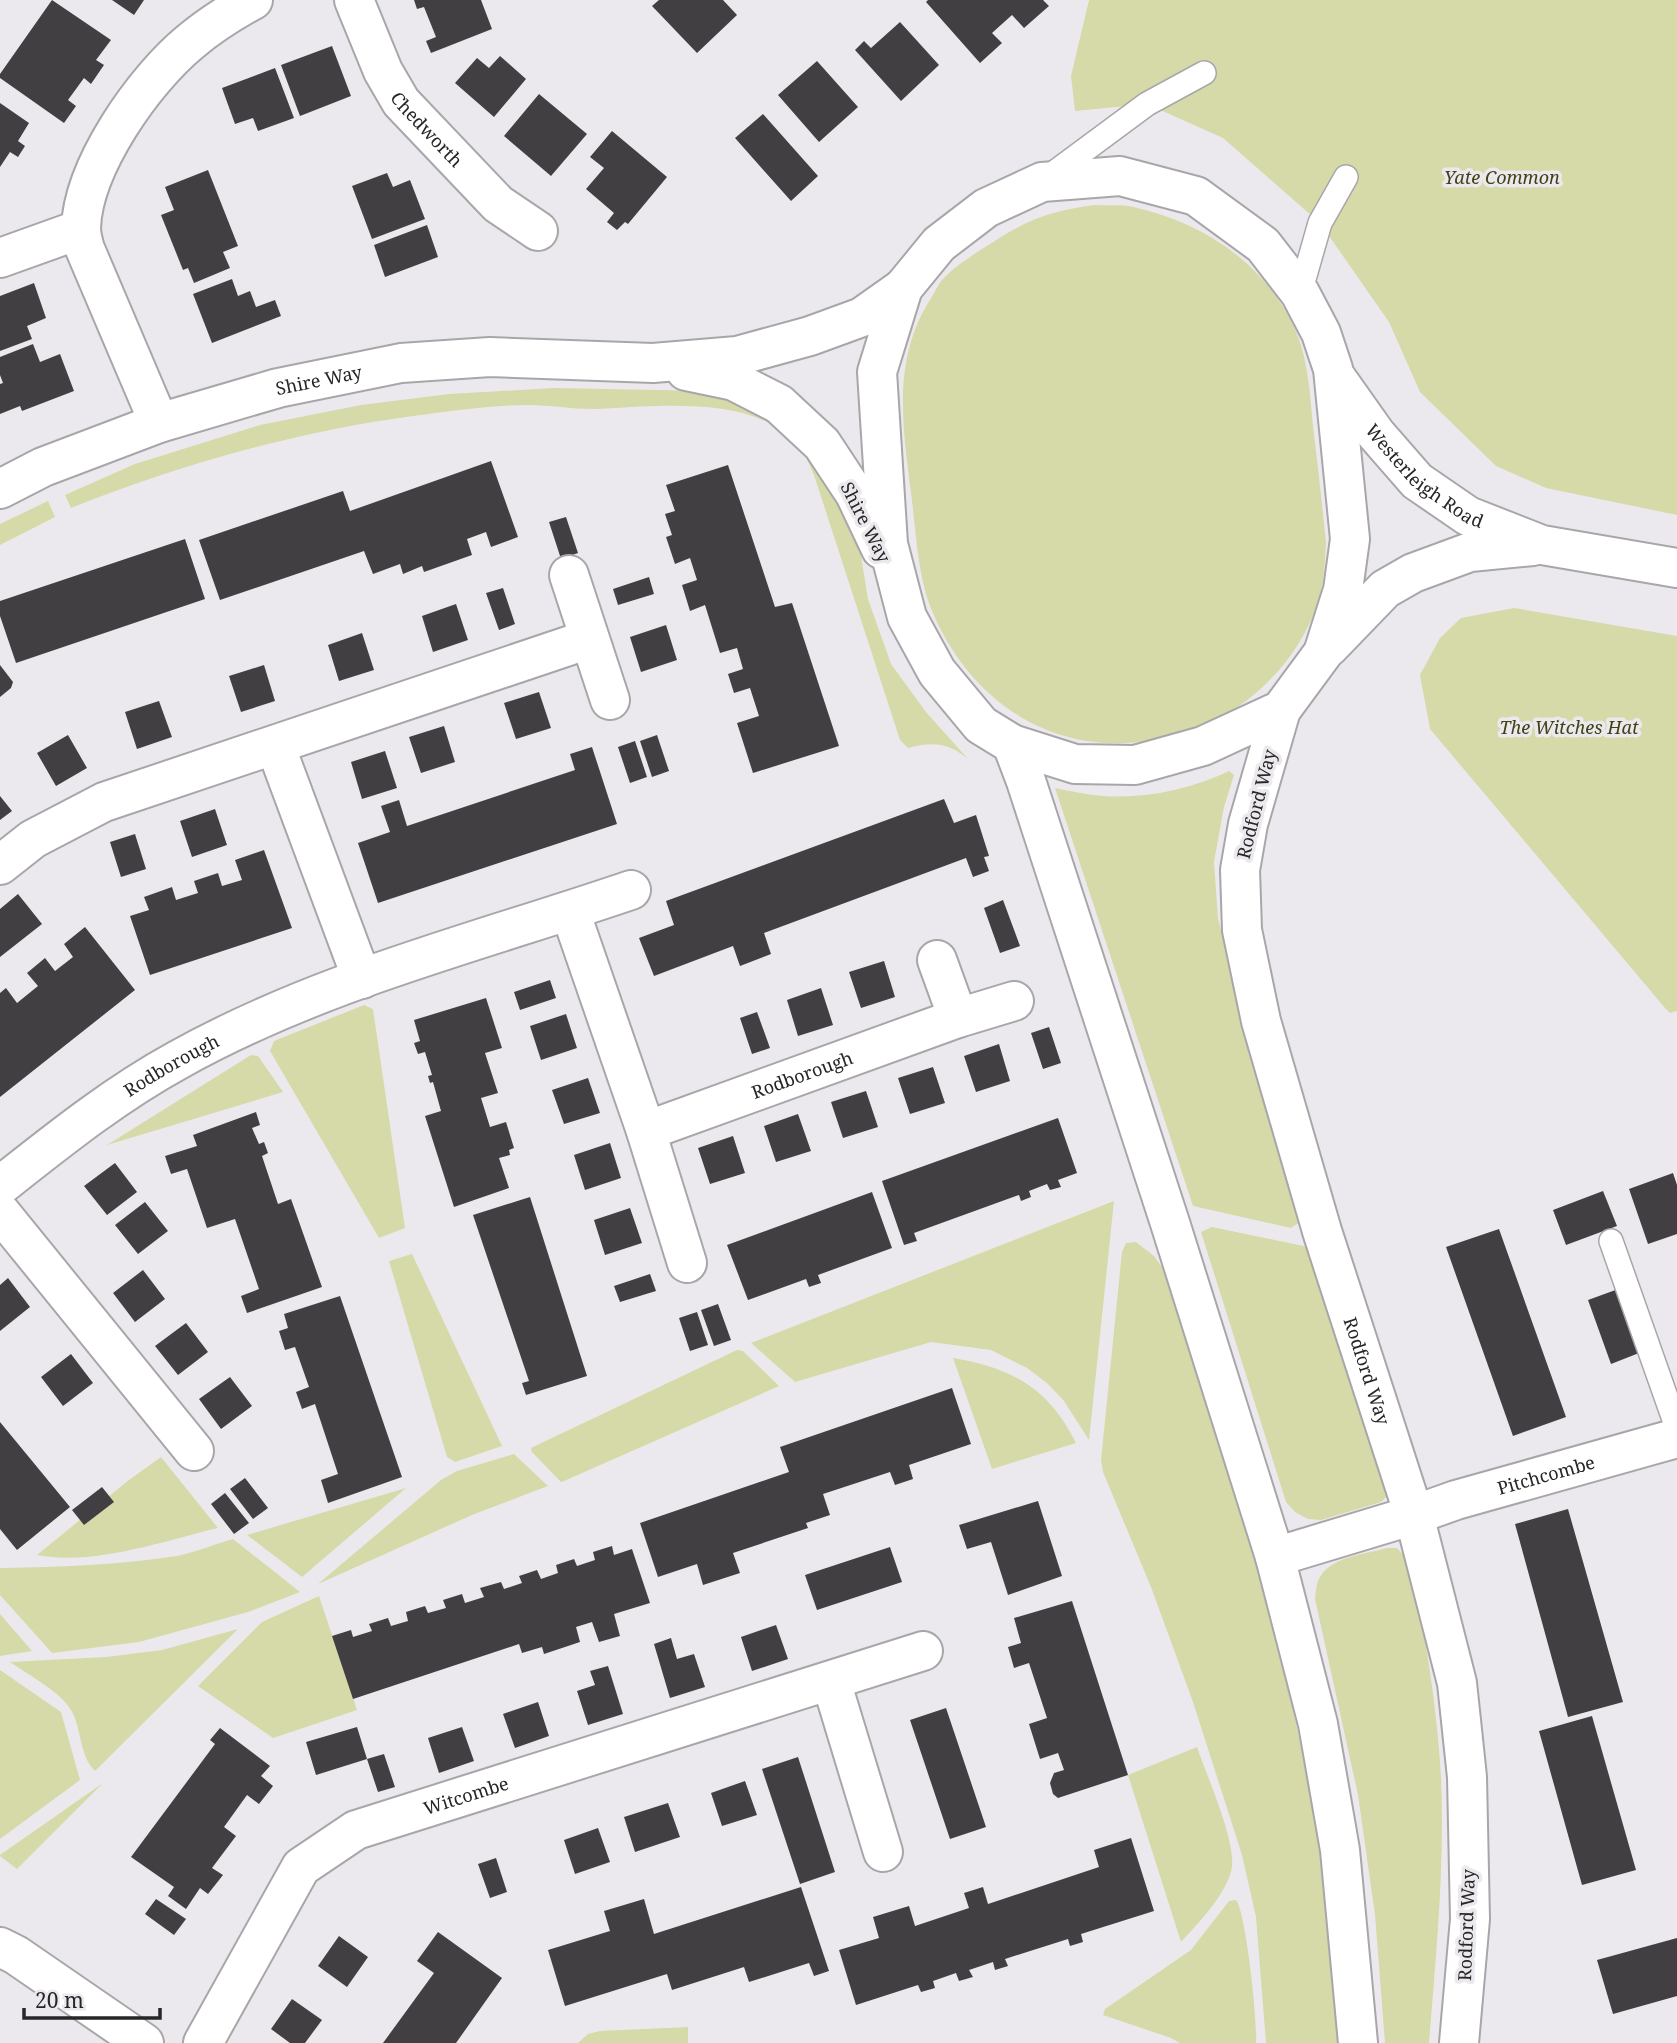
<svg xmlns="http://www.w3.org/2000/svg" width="1677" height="2043" font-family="'Noto Serif',serif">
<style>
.green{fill:#d6daa8}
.building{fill:#423f43}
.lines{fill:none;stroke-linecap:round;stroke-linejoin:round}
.service-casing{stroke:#a9a6aa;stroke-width:26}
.minor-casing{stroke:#a9a6aa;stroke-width:42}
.tertiary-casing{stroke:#a9a6aa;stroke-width:42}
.service{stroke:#fff;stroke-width:23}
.minor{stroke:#fff;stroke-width:38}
.tertiary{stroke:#fff;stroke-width:38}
.labels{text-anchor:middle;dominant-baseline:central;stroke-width:7;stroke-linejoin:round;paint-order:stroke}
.street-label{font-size:18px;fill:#272627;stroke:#ece9ee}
.park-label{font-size:18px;font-style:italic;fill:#404215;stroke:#ece9ee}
</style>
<rect width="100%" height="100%" fill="#ece9ee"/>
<path class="green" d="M 1089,0 L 1677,0 L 1677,515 L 1546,488 L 1496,466 L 1420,392 L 1389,322 L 1320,223 L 1223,138 L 1147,104 L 1075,111 L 1071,76 Z
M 1095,205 C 1107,206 1121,204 1133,207 C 1201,222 1263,261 1294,327 C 1308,357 1310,393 1313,426 C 1318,465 1322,504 1326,543 C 1325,563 1324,583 1318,602 C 1302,652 1263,695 1218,719 C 1204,727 1188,731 1172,735 C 1065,766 970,707 930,606 C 917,571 916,530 911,493 C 903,428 892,363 928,303 C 933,296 937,286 942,280 C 955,266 974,254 990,244 C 1029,219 1049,211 1095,205 Z
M 554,388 L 708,391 L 785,421 L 856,525 L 868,599 L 891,664 L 926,712 L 968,759 C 950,743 932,741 908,748 L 900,740 L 814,475 C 809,463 804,452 795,443 C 752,393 652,407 593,409 C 571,409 550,405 529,405 C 491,405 451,411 413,416 C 295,432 182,464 71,508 L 65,495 L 135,464 L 260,425 L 361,405 L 449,394 Z
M 48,501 L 55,517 L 0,545 L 0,524 Z
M 1514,608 L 1677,636 L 1677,1011 L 1670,1013 L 1665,1008 L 1430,729 L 1420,675 L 1440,638 L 1461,618 Z
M 1229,771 L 1234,775 L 1224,807 L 1214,862 L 1218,919 L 1303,1220 L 1291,1228 L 1193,1206 L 1055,788 C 1071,791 1087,795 1103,796 C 1146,799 1191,789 1229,771 Z
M 364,1005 L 373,1009 L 405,1228 L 379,1238 L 270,1051 L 274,1041 Z
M 251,1055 L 258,1056 L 283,1092 L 107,1145 Z
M 1114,1201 L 1089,1440 L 1064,1401 L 1047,1383 L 1027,1368 L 991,1350 L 931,1342 L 795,1382 L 751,1343 Z
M 1212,1227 L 1313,1248 L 1389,1494 L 1381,1502 L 1321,1520 L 1308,1519 L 1295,1512 L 1286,1502 L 1201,1232 Z
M 1136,1242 L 1154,1256 L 1167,1274 L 1264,1572 L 1319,1832 L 1339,2043 L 1266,2043 L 1256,1917 L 1242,1855 L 1193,1702 L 1151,1587 L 1103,1472 L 1101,1460 L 1122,1252 L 1126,1243 Z
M 412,1254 L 502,1446 L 455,1462 L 447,1457 L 389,1261 Z
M 737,1350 L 743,1351 L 779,1386 L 564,1481 L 561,1482 L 532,1452 L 531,1448 Z
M 953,1358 C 1012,1368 1049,1388 1076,1443 L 992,1469 Z
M 514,1454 L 548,1486 L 472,1515 L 318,1584 L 441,1480 L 457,1471 Z
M 161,1457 L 218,1528 C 163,1541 94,1566 37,1555 L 129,1480 Z
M 406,1488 L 302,1577 L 247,1535 Z
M 233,1539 L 300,1592 L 248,1612 L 139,1642 L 52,1653 L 0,1595 L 0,1568 C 59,1567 119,1565 177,1556 C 196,1552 215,1544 233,1539 Z
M 1387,1548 L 1397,1548 L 1410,1562 C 1425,1633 1437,1705 1441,1777 C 1445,1866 1436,1955 1429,2043 L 1385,2043 L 1375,1915 L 1358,1795 L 1315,1599 C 1316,1592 1316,1583 1320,1577 C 1331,1557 1366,1554 1387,1548 Z
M 319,1596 L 357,1710 L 273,1738 L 198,1686 L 262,1622 Z
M 0,1614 L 32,1651 L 0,1656 Z
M 238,1629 L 95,1771 C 79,1756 82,1728 71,1710 C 61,1692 27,1674 10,1662 L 106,1657 L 162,1650 Z
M 0,1670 L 61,1712 L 80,1780 L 0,1839 Z
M 1197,1747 C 1207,1776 1235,1839 1232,1866 C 1230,1890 1197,1925 1181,1942 L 1128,1775 Z
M 103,1783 L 17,1869 L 0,1856 L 0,1855 Z
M 1236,1900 C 1246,1912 1258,2024 1256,2043 L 1180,2043 L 1171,2038 L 1103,2015 L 1105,2009 L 1191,1950 L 1229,1901 Z
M 688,2027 L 688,2043 L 578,2043 L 588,2034 L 600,2031 Z"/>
<path class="building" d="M 52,0 L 111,40 L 96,60 L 104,65 L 91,84 L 84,78 L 68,100 L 76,106 L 64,123 L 0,78 L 0,74 Z
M 112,0 L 144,0 L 134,15 Z
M 414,0 L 481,0 L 492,29 L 431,53 L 426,41 L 436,37 L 424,7 L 417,9 Z
M 659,0 L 723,0 L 737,15 L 697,53 L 652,6 Z
M 928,0 L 1043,0 L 1049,6 L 1024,28 L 1012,15 L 992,33 L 1002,43 L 980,63 L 926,2 Z
M 900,22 L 939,65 L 901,101 L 855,50 L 864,41 L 871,48 Z
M 332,46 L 351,96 L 300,116 L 281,65 Z
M 500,56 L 526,79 L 494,117 L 455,83 L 477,58 L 489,68 Z
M 817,61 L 858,107 L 819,142 L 778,95 Z
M 275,68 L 294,118 L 258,131 L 253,118 L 235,124 L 222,88 Z
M 539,94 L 587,134 L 551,176 L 504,136 Z
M 0,103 L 29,123 L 18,141 L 25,146 L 18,157 L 10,152 L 0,167 Z
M 763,114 L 818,176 L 791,201 L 735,138 Z
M 612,131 L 667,177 L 628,224 L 625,222 L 617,230 L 607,222 L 614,213 L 586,189 L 604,168 L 590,157 Z
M 208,170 L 238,246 L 223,252 L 230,268 L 194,283 L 188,268 L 183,270 L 161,215 L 174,210 L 165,187 Z
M 387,173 L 393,187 L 410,180 L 425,219 L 372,239 L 352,186 Z
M 427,225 L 438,257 L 385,277 L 374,245 Z
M 232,279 L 238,296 L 250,291 L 256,307 L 275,300 L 281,316 L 212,343 L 193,294 Z
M 34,283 L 46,318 L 27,326 L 32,339 L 0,351 L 0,296 Z
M 33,344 L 40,362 L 60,354 L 74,391 L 22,411 L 20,406 L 0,414 L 0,384 L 3,383 L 0,375 L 0,357 Z
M 491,461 L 518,537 L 491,547 L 486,532 L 467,539 L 472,555 L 424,572 L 422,566 L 403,574 L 400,564 L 373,574 L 364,551 L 220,600 L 199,540 L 343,491 L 350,511 Z
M 728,465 L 775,607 L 792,603 L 839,746 L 753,773 L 737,723 L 759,716 L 750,688 L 734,693 L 728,674 L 743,669 L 737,648 L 720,653 L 705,605 L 690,611 L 682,585 L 697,580 L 690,558 L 675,564 L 666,537 L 672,535 L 665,514 L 675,511 L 666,485 Z
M 566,517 L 578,553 L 561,559 L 549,522 Z
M 185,539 L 205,599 L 16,663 L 0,616 L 0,601 Z
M 649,577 L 654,594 L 618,605 L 613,589 Z
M 503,588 L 515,624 L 499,630 L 486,593 Z
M 456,604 L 468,640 L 433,652 L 422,616 Z
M 666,625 L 677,660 L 641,672 L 630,637 Z
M 362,633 L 374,670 L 339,681 L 328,645 Z
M 0,665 L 13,682 L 11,688 L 0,697 Z
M 264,665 L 275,701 L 241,712 L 229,676 Z
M 539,692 L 551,728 L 516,739 L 504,703 Z
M 159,701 L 172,737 L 137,749 L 125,712 Z
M 444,726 L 455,762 L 421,773 L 409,737 Z
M 68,735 L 87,768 L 56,786 L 37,753 Z
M 657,735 L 669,771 L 652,777 L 640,741 Z
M 635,741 L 647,777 L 630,783 L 618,747 Z
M 592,747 L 617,824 L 378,903 L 358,843 L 390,832 L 381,806 L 399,800 L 407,826 L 575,770 L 570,754 Z
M 385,751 L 397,788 L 362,799 L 351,762 Z
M 0,796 L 12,811 L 0,820 Z
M 944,799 L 954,823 L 976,815 L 989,856 L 984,857 L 989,871 L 973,877 L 966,858 L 764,933 L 771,954 L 740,966 L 733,946 L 654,976 L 639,938 L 674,925 L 666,901 Z
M 215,809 L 227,845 L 192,857 L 180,821 Z
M 135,834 L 146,869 L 121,877 L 110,842 Z
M 264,850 L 292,928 L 150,975 L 130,916 L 149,910 L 144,897 L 172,887 L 176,900 L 198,893 L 194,881 L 218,873 L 222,886 L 242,880 L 235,860 Z
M 18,894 L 42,924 L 0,957 L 0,909 Z
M 1003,900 L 1020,946 L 1000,953 L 984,908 Z
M 85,927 L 135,990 L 0,1097 L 0,993 L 6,988 L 17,1003 L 38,986 L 27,973 L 45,958 L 55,971 L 73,957 L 64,944 Z
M 884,961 L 895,997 L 861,1008 L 849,972 Z
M 550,980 L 556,998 L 520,1010 L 514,992 Z
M 821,988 L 833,1025 L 798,1036 L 787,1000 Z
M 486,998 L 502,1048 L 485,1053 L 498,1093 L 481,1098 L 490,1127 L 506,1122 L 514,1148 L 509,1150 L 510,1155 L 499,1158 L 509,1188 L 454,1207 L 425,1116 L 441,1111 L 433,1082 L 430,1083 L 428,1076 L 432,1075 L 425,1052 L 418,1054 L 414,1043 L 420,1041 L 414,1020 Z
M 757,1012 L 770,1048 L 752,1054 L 740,1018 Z
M 566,1014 L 577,1048 L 541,1060 L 530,1026 Z
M 1049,1027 L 1061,1063 L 1043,1069 L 1031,1033 Z
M 999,1044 L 1010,1081 L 976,1092 L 964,1056 Z
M 933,1067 L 945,1103 L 910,1114 L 898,1078 Z
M 588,1078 L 600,1113 L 564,1124 L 552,1090 Z
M 866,1091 L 878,1127 L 843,1138 L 831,1102 Z
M 256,1112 L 260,1125 L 252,1128 L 259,1144 L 264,1142 L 268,1153 L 262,1156 L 278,1204 L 291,1199 L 322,1287 L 247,1313 L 241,1296 L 259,1289 L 235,1219 L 207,1228 L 187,1169 L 171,1174 L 165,1156 L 197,1146 L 193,1135 Z
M 798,1114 L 811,1151 L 776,1162 L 764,1126 Z
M 1058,1118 L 1077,1173 L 1058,1180 L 1061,1187 L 1050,1190 L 1047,1184 L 1029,1191 L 1031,1197 L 1021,1201 L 1019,1195 L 914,1233 L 917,1241 L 904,1245 L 882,1181 Z
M 733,1136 L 745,1173 L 710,1184 L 698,1148 Z
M 610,1143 L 621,1178 L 585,1190 L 574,1155 Z
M 115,1163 L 137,1192 L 107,1215 L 84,1186 Z
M 1673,1173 L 1677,1185 L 1677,1234 L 1648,1244 L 1629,1189 Z
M 1603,1191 L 1617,1226 L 1566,1245 L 1553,1210 Z
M 872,1192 L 892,1248 L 818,1275 L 821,1283 L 809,1287 L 806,1279 L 748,1300 L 727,1245 Z
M 530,1197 L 587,1376 L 526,1395 L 522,1383 L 529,1381 L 473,1215 Z
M 145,1202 L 168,1231 L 138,1254 L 115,1225 Z
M 630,1208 L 642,1243 L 605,1255 L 594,1220 Z
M 1499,1229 L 1566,1417 L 1513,1436 L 1446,1247 Z
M 143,1270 L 165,1299 L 135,1322 L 113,1293 Z
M 650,1274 L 656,1291 L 620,1302 L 614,1286 Z
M 8,1278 L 30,1307 L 0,1331 L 0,1285 Z
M 1621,1288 L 1634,1323 L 1628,1325 L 1639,1353 L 1611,1364 L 1588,1300 Z
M 340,1296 L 402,1477 L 328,1503 L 321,1480 L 338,1474 L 315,1404 L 302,1409 L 296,1392 L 309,1387 L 295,1347 L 285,1350 L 279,1331 L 288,1328 L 284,1314 Z
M 718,1304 L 731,1340 L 714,1346 L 701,1310 Z
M 697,1312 L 708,1345 L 690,1351 L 679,1318 Z
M 186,1323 L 208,1352 L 178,1375 L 155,1346 Z
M 71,1354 L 93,1383 L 63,1406 L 41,1377 Z
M 230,1377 L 252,1406 L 221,1429 L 199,1399 Z
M 952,1388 L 971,1444 L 909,1465 L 913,1479 L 895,1485 L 890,1472 L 823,1494 L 830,1515 L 806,1523 L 808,1528 L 733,1553 L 740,1573 L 703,1585 L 697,1564 L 658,1577 L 640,1523 L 789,1472 L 780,1447 Z
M 0,1422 L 70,1507 L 17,1550 L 0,1529 Z
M 245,1478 L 268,1508 L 253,1519 L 230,1489 Z
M 102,1487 L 114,1502 L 84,1525 L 72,1510 Z
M 225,1493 L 249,1523 L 234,1534 L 211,1504 Z
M 1038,1501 L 1062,1576 L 1008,1595 L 991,1542 L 967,1549 L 959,1525 Z
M 1568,1509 L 1623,1702 L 1568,1717 L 1515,1524 Z
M 612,1546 L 614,1555 L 632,1549 L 650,1603 L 614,1614 L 620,1636 L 599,1642 L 592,1622 L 576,1627 L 580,1642 L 544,1654 L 542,1647 L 522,1653 L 519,1644 L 353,1699 L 332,1636 L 351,1630 L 353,1637 L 372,1631 L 369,1624 L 388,1618 L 391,1626 L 408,1621 L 406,1612 L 425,1606 L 428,1613 L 446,1608 L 443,1600 L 462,1594 L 465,1603 L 484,1597 L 480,1588 L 501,1582 L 504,1589 L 522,1583 L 519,1576 L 537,1570 L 541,1579 L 558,1573 L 556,1565 L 574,1559 L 577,1566 L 595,1560 L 593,1552 Z
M 890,1547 L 902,1582 L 817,1610 L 805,1575 Z
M 1072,1601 L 1128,1775 L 1058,1798 L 1053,1794 L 1050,1783 L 1054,1773 L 1064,1770 L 1058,1753 L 1040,1759 L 1029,1724 L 1047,1718 L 1029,1663 L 1014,1668 L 1008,1647 L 1021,1643 L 1014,1618 Z
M 776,1625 L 788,1659 L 752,1671 L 741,1637 Z
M 671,1638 L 677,1659 L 694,1654 L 705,1687 L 670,1698 L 654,1644 Z
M 608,1666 L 623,1714 L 588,1725 L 577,1691 L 595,1685 L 590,1671 Z
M 538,1702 L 549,1736 L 515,1748 L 503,1714 Z
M 946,1708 L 986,1827 L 950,1839 L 910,1720 Z
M 1592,1716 L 1636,1870 L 1582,1885 L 1539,1731 Z
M 357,1727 L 367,1759 L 316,1775 L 306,1742 Z
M 462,1727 L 474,1761 L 439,1773 L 428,1738 Z
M 220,1728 L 270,1766 L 261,1776 L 273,1786 L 259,1804 L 247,1795 L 224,1827 L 236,1836 L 212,1868 L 223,1875 L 208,1894 L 200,1888 L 186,1909 L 168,1896 L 174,1887 L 131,1857 L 215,1744 L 210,1740 Z
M 384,1754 L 395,1787 L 378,1792 L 367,1759 Z
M 798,1757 L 835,1872 L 800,1884 L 762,1769 Z
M 745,1781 L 757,1815 L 722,1826 L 711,1793 Z
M 668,1803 L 680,1837 L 635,1852 L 624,1817 Z
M 598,1828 L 610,1862 L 575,1874 L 564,1840 Z
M 1131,1838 L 1154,1911 L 1081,1934 L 1083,1942 L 1070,1946 L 1068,1939 L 1005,1959 L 1008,1966 L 995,1970 L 993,1962 L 969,1970 L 973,1977 L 959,1981 L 956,1973 L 933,1981 L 935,1988 L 921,1992 L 918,1985 L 856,2005 L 839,1950 L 879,1938 L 873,1917 L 909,1906 L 915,1926 L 969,1908 L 964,1893 L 983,1887 L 988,1904 L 1099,1867 L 1094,1850 Z
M 496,1858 L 507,1892 L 490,1898 L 478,1864 Z
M 801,1887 L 829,1971 L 814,1976 L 809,1963 L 749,1982 L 744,1967 L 672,1990 L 667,1974 L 565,2006 L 548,1950 L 610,1931 L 604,1911 L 644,1899 L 654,1934 Z
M 156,1899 L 186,1919 L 174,1935 L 145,1914 Z
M 438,1932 L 502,1978 L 456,2043 L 383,2043 L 434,1973 L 417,1961 Z
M 339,1936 L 368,1957 L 347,1987 L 318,1966 Z
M 1677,1938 L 1677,1996 L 1613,2014 L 1597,1960 Z
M 292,1999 L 322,2020 L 305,2043 L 290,2043 L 271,2029 Z"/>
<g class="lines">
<defs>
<path id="service" d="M 1047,178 L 1147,104 L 1204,73
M 1300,293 L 1320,223 L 1346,177
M 1611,1241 L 1677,1428"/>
<g id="minor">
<path id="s1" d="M 354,0 L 383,71 L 401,102 L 498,204 L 538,231"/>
<path d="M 0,258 L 81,229"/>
<path d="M 159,423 L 85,249 C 83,242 81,235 81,228 C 83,166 144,80 190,42 C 209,26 231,12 253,0"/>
<path d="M 569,575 L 610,700"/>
<path d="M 275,745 L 362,979"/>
<path d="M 0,865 L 33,839 L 104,802 L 589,639"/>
<path d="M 570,911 L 646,1131 L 687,1263"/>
<path d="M 937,960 L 958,1018"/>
<path id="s2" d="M 646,1131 L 958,1018 L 1014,1001"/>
<path id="s3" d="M 0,1186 C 57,1141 114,1095 178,1060 C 319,981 479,942 631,890"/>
<path d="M 0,1212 L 194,1451"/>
<path id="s4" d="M 1414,1515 L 1456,1500 L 1677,1438"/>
<path d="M 831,1681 L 883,1852"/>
<path d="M 0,1947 L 16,1955 L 144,2043"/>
<path id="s5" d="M 203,2043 L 301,1867 L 356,1830 L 923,1651"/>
</g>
<g id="tertiary">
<path d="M 1120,176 L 1196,196 L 1263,245 L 1300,293 L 1321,333 L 1333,369 L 1350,539 L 1343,590 L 1323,653 L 1281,710 L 1203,746 L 1135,765 L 1075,764 L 1012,744 L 981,725 L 937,672 L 907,617 L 888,544 L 877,372 L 903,288 L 939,244 L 986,208 L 1042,182 Z"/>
<path d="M 686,371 L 734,381 L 779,404 L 822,444 L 855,494 L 881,549"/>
<path id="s6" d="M 1335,376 L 1376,434 L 1417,481 L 1468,516 L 1542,545 L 1677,568"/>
<path id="s7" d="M 0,489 L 43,467 L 159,423 L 278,388 L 401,363 L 490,357 L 653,363 L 737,356 L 810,336 L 862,317 L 903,288"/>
<path d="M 1329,647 L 1385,589 L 1413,573 L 1470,552 L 1533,546"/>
<path id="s8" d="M 1281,710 L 1248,824 L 1240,870 L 1242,930 L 1261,1021 L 1322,1231 L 1414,1515 L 1457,1683 L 1467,1777 L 1470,1919 L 1459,2043"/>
<path d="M 1012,744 L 1026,781 L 1170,1223 L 1275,1557 L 1318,1724 L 1340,1850 L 1358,2043"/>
<path d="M 1275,1557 L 1414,1515"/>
</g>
</defs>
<use href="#service" class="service-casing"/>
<use href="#minor" class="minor-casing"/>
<use href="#tertiary" class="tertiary-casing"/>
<use href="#service" class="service"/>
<use href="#minor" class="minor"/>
<use href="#tertiary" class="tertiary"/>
</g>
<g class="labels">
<g class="street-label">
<text stroke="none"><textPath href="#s1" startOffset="150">Chedworth</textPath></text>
<text stroke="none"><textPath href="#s7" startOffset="338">Shire Way</textPath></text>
<text stroke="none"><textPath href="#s6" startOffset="136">Westerleigh Road</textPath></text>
<text transform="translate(866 522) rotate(63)">Shire Way</text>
<text transform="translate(1256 804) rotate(-76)">Rodford Way</text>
<text stroke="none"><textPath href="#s3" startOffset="210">Rodborough</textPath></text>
<text stroke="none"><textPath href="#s2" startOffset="166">Rodborough</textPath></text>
<text stroke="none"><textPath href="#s8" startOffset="684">Rodford Way</textPath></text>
<text stroke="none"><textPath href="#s4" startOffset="138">Pitchcombe</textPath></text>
<text stroke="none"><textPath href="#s5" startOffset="383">Witcombe</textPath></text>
<text transform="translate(1466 1925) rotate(-88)">Rodford Way</text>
</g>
<g class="park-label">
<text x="1502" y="177">Yate Common</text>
<text x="1569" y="727">The Witches Hat</text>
</g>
</g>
<path d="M24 2008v10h136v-10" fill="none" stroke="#272627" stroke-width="3.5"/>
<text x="35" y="2008" font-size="21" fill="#272627" stroke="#ece9ee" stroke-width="5" paint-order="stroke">20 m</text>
</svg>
